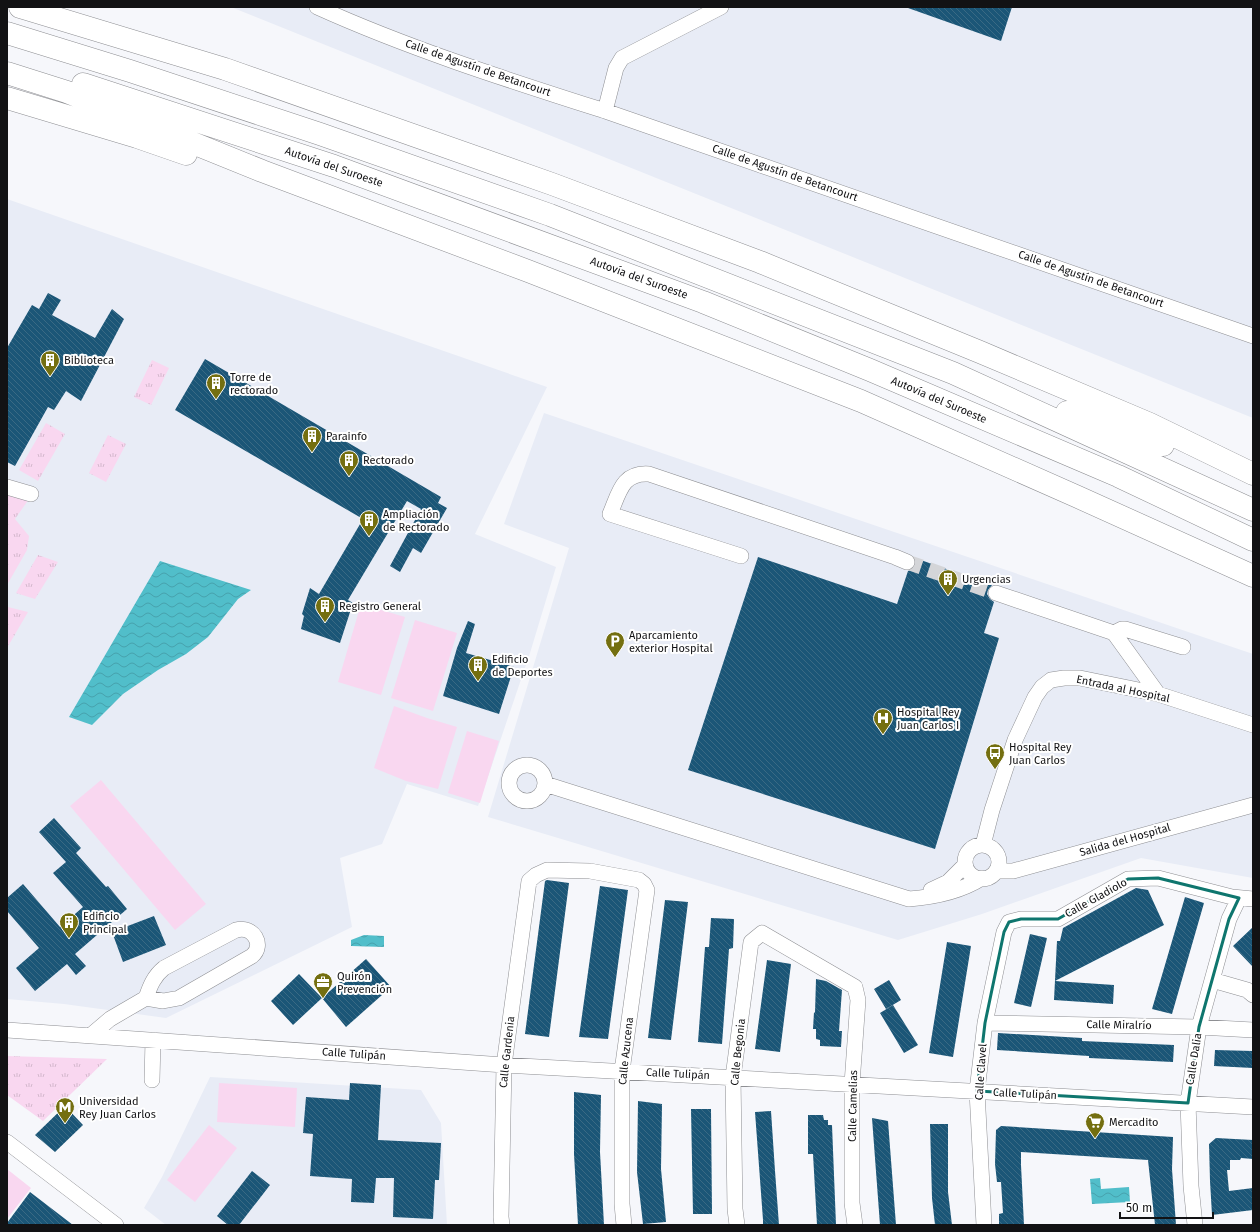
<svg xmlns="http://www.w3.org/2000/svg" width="1260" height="1232" font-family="'Fira Sans',sans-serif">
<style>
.built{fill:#e8ecf6}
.grass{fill:url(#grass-tufts)}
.green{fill:#f9d7f0}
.water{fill:url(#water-waves)}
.building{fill:url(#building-back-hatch)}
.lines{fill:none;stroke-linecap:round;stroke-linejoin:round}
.minor-tunnel{stroke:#d4d5d8;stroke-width:15;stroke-dasharray:15 8;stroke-linecap:butt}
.minor-casing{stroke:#8e8f93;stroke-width:16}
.highway-casing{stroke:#8e8f93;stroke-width:23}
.minor{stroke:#fff;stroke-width:15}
.highway{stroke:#fff;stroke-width:22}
.marked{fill:none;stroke:#0f766e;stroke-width:3;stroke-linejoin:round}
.labels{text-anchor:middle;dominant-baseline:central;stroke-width:4;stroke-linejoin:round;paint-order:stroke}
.street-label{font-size:11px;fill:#121214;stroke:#fff}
.poi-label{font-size:11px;fill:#121214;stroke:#fff;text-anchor:start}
</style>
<defs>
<pattern id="grass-tufts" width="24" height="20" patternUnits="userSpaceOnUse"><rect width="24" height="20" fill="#f9d7f0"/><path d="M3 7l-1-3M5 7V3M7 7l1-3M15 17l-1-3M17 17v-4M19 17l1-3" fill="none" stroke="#d4b8cd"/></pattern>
<pattern id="water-waves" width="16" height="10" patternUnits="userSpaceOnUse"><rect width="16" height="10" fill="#51beca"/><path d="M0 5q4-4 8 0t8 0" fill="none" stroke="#46a2ad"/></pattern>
<pattern id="building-back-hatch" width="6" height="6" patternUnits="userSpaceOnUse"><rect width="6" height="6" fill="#1b5677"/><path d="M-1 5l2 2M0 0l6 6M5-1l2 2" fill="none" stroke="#3a6a84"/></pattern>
</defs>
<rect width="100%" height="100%" fill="#f6f7fb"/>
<path class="built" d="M 231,7 L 1253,7 L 1253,418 Z
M 7,199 L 547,387 L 475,534 L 556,567 L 530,653 L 478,806 L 407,784 L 382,844 L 340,858 L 352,927 L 166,1018 L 64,1004 L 7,999 Z
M 544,413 L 1253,654 L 1253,878 L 1141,858 L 982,914 L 898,940 L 488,817 L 569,548 L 504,524 Z
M 210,1077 L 421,1090 L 441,1123 L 447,1225 L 166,1225 L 144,1208 L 162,1177 Z"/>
<path class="grass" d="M 152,360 L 169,368 L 151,405 L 134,397 Z
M 46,423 L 65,434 L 38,481 L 19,470 Z
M 108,435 L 126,444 L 106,482 L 89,473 Z
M 7,493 L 29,499 L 15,519 L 29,536 L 27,550 L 7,585 Z
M 38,555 L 58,562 L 35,599 L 16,593 Z
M 8,607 L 28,612 L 7,648 L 7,609 Z
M 7,1056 L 107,1059 L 43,1121 L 7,1095 Z"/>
<path class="green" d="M 361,604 L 405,617 L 381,695 L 338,682 Z
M 415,620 L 457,633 L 433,711 L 391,698 Z
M 394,706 L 427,718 L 457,727 L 438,789 L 406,781 L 374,768 Z
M 467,731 L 499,741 L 480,803 L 448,793 Z
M 101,780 L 206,904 L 175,930 L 70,806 Z
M 219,1083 L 297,1088 L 295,1127 L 217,1122 Z
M 209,1125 L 237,1148 L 195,1202 L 167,1180 Z
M 7,1169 L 31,1188 L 7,1219 Z"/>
<path class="water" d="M 160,561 L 251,590 L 238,599 L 208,637 L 186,654 L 158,670 L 123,694 L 92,725 L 69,717 Z
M 364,935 L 384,936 L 384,947 L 351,946 L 351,940 Z
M 1100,1178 L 1101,1189 L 1129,1187 L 1130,1202 L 1092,1204 L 1090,1179 Z"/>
<path class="building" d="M 908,7 L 1012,7 L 1001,41 L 908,8 Z
M 48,293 L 61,300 L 52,315 L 95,338 L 112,309 L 124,319 L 81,401 L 66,391 L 54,410 L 48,407 L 15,466 L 7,462 L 7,348 L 32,305 L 39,309 Z
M 205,359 L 441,497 L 438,503 L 447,508 L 421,553 L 413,548 L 400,572 L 390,566 L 421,509 L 407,501 L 348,600 L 353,603 L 340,643 L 301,629 L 304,616 L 302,614 L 310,588 L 319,594 L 363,519 L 175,410 Z
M 758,557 L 897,604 L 908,571 L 913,569 L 915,565 L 915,558 L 992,585 L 988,590 L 987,594 L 990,599 L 994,602 L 984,633 L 999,638 L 935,849 L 688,770 Z
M 468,621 L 475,624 L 466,653 L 514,667 L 499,714 L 443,696 L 457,648 Z
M 54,818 L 81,848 L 76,853 L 106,887 L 108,886 L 127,909 L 75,954 L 86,966 L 76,975 L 67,964 L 35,991 L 16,968 L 39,948 L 7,911 L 7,898 L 23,884 L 60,927 L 83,907 L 53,873 L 66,862 L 39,832 Z
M 547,880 L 569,883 L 549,1037 L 525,1034 L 545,881 Z
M 600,886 L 628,890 L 608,1039 L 579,1037 Z
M 1136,888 L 1148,890 L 1164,925 L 1055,981 L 1114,985 L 1113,1004 L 1054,1000 L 1057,941 L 1060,941 L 1063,928 Z
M 1185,897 L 1204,903 L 1172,1014 L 1152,1009 Z
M 665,900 L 688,902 L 671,1040 L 648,1038 Z
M 154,916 L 166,945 L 123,962 L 112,932 Z
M 711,918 L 734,919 L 733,948 L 729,949 L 722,1044 L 698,1042 L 705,947 L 709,947 Z
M 1253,927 L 1253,967 L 1233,946 Z
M 1030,934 L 1047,938 L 1031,1007 L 1014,1003 Z
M 947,942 L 971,946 L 953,1057 L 929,1053 Z
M 366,959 L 391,987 L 346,1027 L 322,998 Z
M 767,960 L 791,964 L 780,1052 L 755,1049 Z
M 299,974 L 322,998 L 293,1025 L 271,1001 Z
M 816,979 L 826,981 L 842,990 L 839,1031 L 842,1031 L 841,1047 L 820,1046 L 820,1040 L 816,1039 L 816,1029 L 813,1029 L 814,1012 L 815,1013 Z
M 889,980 L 901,1000 L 886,1009 L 874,989 Z
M 893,1005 L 918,1045 L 904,1053 L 880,1013 Z
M 998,1033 L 1082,1038 L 1082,1041 L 1174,1045 L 1173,1062 L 1089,1058 L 1089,1056 L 997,1050 Z
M 1215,1050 L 1253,1051 L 1253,1068 L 1214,1066 Z
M 350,1083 L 381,1085 L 378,1140 L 441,1143 L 439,1180 L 435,1180 L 433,1219 L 393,1217 L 394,1178 L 376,1178 L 374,1203 L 351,1202 L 352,1179 L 310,1176 L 313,1134 L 303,1133 L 306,1097 L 349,1100 Z
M 574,1092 L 601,1095 L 600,1152 L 604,1225 L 578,1225 L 574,1154 Z
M 638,1101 L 662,1104 L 661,1169 L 666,1222 L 643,1224 L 637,1172 Z
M 65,1106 L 83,1125 L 55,1152 L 35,1135 Z
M 691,1109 L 711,1109 L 712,1214 L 693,1214 Z
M 771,1111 L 775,1171 L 779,1225 L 763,1225 L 763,1220 L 755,1112 Z
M 808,1115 L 823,1115 L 824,1120 L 828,1120 L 828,1125 L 832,1125 L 836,1225 L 817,1225 L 813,1154 L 808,1154 Z
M 872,1118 L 888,1121 L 896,1225 L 880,1225 Z
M 930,1124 L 948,1124 L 948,1192 L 952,1225 L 935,1225 L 932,1198 Z
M 1001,1126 L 1173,1137 L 1172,1169 L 1176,1225 L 1155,1225 L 1148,1160 L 1021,1152 L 1021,1165 L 1024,1225 L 999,1225 L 999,1214 L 1003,1213 L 1001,1182 L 997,1182 L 995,1164 L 996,1130 Z
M 1216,1138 L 1253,1140 L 1253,1159 L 1241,1158 L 1240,1160 L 1230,1160 L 1230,1170 L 1227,1170 L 1229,1191 L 1253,1188 L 1253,1210 L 1212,1215 L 1210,1181 L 1209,1144 Z
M 252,1171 L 270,1185 L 239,1225 L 228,1225 L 217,1216 Z
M 30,1192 L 73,1225 L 7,1225 L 7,1223 Z"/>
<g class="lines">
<path class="minor-tunnel" d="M 907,562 L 996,593"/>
<defs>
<path id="minor" d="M 317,7 C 410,49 508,80 605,111 L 1253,336
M 605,111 L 616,68 L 622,58 L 721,7
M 7,487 L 31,494
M 741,556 L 610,514 C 619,493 622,472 649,474 L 895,557 L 907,562
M 996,593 L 1114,633 L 1158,694
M 1114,633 L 1122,629 L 1125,629 L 1183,647
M509 783a18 18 0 1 1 36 0a18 18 0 1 1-36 0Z
M 545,784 L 909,899 C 935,897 960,892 982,878
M 983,845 L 992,810 L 1015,740 L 1035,697 L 1042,687 L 1051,680 L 1064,678 L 1080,678 L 1158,694 L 1253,725
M965 862a17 17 0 1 1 34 0a17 17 0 1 1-34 0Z
M 996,871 L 1013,871 L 1253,805
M 931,890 L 948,882 L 965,865
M 1212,980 L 1247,990 L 1253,995
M 985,1023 L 1199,1027 L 1253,1030
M 7,1030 L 504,1065 L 1253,1107
M 90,1036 L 110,1019 L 146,998 L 163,1001 L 179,998 L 252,956 C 265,945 253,925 236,930 L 164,968 C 154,976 150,986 146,998
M 152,1080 L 153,1040
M 7,1142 L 116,1225
M 502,1225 L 501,1217 L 504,1065 L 529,881 L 536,875 L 547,870 L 590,871 L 639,880 L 644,884 L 647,890 L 622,1071 L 622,1204 L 624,1225
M 737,1225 L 735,1209 L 733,1077 L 751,942 L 762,933 L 855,987 L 858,1000 L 852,1084 L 852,1203 L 855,1225
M 984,1225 L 977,1091 L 985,1023 L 1004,932 L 1009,922 L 1021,919 L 1058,919 L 1128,879 L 1158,878 L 1232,897 L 1253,899
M 1195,1225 L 1191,1186 L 1188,1103 L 1199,1027 L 1229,919 L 1239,898"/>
<path id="highway" d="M 20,7 L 225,69 L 552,184 L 760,262 L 980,352 L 1150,424 L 1253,474
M 7,33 L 130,71 L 320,134 L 550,215 L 953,373 L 1253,510
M 7,73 L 67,92 L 262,171 L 528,271 L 861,401 L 1078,497 L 1253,576
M 83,84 L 334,166 L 703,302 L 870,370 L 1118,476 L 1253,540
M 7,98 L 137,137 L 186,154
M 1067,412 L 1163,445"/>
</defs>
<use href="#minor" class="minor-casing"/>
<use href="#highway" class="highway-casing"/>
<use href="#minor" class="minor"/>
<use href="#highway" class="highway"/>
</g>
<path class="marked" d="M 1158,878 L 1239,898 L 1229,919 L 1199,1027 L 1188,1103 L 977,1091 L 985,1023 L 1004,932 L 1009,922 L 1021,919 L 1058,919 L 1128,879 Z"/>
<defs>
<symbol id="building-pin" viewBox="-11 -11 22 30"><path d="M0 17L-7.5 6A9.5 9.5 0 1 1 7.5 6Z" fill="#746f10" stroke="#fff"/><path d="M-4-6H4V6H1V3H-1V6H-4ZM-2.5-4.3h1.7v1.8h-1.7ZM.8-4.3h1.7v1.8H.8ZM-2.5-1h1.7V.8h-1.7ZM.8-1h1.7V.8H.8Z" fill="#fff"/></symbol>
<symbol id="parking-pin" viewBox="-11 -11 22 30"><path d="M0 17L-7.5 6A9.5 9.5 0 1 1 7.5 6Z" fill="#746f10" stroke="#fff"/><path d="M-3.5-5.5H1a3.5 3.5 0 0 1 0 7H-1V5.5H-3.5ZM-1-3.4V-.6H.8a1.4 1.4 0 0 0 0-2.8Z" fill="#fff"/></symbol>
<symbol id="hospital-pin" viewBox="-11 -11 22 30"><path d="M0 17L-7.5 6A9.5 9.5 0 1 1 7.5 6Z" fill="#746f10" stroke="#fff"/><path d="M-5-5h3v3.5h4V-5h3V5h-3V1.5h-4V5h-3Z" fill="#fff"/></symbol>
<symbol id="bus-pin" viewBox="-11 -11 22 30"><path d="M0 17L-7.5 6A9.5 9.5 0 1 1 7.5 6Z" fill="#746f10" stroke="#fff"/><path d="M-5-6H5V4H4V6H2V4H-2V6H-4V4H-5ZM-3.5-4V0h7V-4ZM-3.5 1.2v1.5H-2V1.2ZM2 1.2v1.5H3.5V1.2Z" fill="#fff"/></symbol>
<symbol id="office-pin" viewBox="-11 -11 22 30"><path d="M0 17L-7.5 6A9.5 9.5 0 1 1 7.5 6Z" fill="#746f10" stroke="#fff"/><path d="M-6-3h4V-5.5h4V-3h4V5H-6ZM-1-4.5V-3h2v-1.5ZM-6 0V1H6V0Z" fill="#fff"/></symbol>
<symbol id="metro-pin" viewBox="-11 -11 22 30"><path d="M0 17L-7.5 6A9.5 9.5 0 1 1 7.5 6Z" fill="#746f10" stroke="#fff"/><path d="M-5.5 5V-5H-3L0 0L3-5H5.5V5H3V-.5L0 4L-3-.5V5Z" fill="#fff"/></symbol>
<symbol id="supermarket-pin" viewBox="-11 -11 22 30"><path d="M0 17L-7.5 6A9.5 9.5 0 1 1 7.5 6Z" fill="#746f10" stroke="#fff"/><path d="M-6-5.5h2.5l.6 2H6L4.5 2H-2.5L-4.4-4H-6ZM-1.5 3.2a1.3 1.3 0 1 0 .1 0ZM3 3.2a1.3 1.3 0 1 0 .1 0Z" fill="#fff"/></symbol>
</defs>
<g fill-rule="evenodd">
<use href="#building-pin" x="39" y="349" width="22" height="30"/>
<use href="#building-pin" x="205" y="372" width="22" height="30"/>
<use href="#building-pin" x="301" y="425" width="22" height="30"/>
<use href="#building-pin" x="338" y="449" width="22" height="30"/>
<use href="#building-pin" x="358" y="509" width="22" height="30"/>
<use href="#building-pin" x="937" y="568" width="22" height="30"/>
<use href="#building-pin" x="314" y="595" width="22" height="30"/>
<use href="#parking-pin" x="604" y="630" width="22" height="30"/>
<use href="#building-pin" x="467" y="654" width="22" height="30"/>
<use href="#hospital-pin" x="872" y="707" width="22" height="30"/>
<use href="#bus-pin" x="984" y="742" width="22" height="30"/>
<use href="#building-pin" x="58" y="911" width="22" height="30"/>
<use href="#office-pin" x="312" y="971" width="22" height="30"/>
<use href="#metro-pin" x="54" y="1096" width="22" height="30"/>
<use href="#supermarket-pin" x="1084" y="1111" width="22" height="30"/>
</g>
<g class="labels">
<g class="street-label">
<text transform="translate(478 68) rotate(19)">Calle de Agustín de Betancourt</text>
<text transform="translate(334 167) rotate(19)">Autovía del Suroeste</text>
<text transform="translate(785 173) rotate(19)">Calle de Agustín de Betancourt</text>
<text transform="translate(639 278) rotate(20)">Autovía del Suroeste</text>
<text transform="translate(1091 279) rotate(19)">Calle de Agustín de Betancourt</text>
<text transform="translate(939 400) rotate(23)">Autovía del Suroeste</text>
<text transform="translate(1123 689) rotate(12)">Entrada al Hospital</text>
<text transform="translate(1125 840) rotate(-16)">Salida del Hospital</text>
<text transform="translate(1096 898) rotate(-29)">Calle Gladiolo</text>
<text transform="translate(1119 1025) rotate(1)">Calle Miralrío</text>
<text transform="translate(626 1051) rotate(-84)">Calle Azucena</text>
<text transform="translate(507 1052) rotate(-84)">Calle Gardenia</text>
<text transform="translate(738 1052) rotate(-84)">Calle Begonia</text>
<text transform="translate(354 1054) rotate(4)">Calle Tulipán</text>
<text transform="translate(1194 1059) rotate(-81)">Calle Dalia</text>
<text transform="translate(981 1072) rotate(-86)">Calle Clavel</text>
<text transform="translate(678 1074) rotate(3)">Calle Tulipán</text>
<text transform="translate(1025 1094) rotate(3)">Calle Tulipán</text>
<text transform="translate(853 1106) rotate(-89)">Calle Camelias</text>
</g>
<g class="poi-label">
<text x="64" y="360">Biblioteca</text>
<text x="230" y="377">Torre de<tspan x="230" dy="13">rectorado</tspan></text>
<text x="326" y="436">Parainfo</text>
<text x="363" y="460">Rectorado</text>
<text x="383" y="514">Ampliación<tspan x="383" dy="13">de Rectorado</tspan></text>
<text x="962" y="579">Urgencias</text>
<text x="339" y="606">Registro General</text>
<text x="629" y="635">Aparcamiento<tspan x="629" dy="13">exterior Hospital</tspan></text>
<text x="492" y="659">Edificio<tspan x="492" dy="13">de Deportes</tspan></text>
<text x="897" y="712">Hospital Rey<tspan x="897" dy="13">Juan Carlos I</tspan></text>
<text x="1009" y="747">Hospital Rey<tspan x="1009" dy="13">Juan Carlos</tspan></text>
<text x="83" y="916">Edificio<tspan x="83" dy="13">Principal</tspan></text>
<text x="337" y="976">Quirón<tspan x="337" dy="13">Prevención</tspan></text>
<text x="79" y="1101">Universidad<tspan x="79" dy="13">Rey Juan Carlos</tspan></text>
<text x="1109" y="1122">Mercadito</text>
</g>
</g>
<rect width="1260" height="1232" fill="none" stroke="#121214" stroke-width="16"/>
<path d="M1120 1212v6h93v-6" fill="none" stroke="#121214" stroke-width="2"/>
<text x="1126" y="1212" font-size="12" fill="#121214" stroke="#ffffff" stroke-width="3" paint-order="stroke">50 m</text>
</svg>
